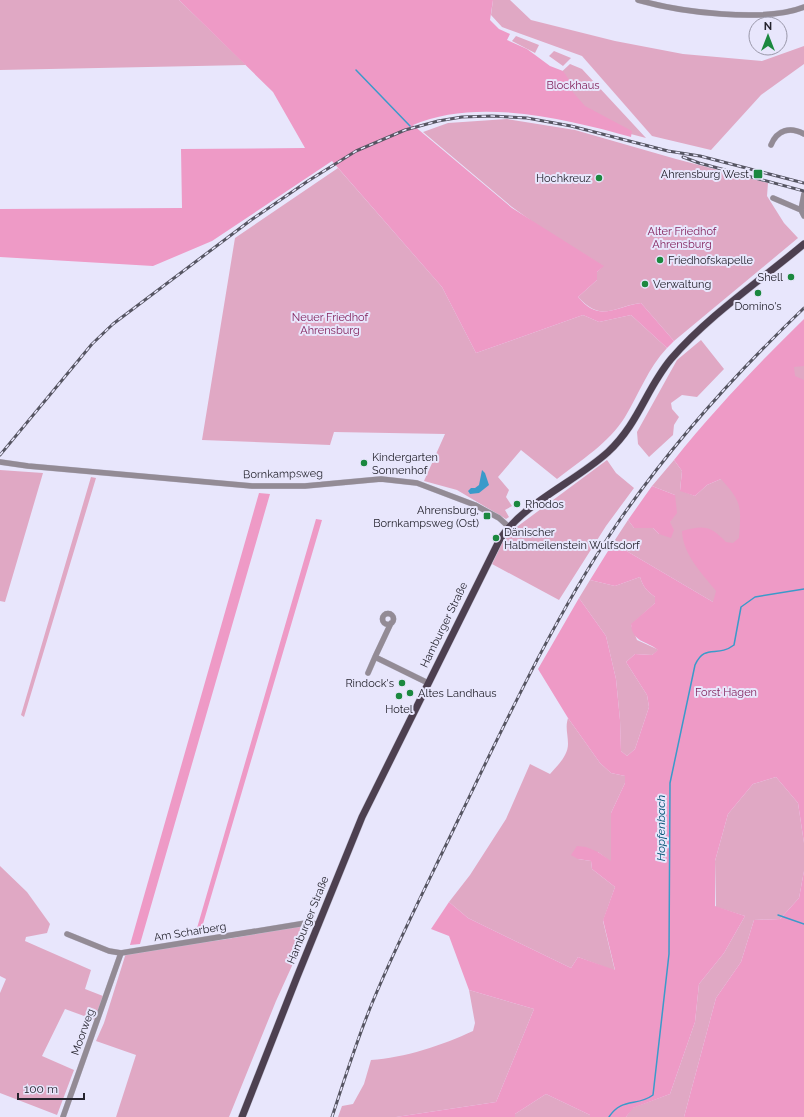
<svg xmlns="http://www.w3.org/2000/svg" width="804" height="1117" font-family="Raleway,sans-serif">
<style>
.green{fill:#e0a8c4}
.forest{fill:#ee9ac6}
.water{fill:#3a9aca}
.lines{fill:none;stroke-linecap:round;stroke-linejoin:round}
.stream{stroke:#3a9aca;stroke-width:1.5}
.minor-casing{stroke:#c5c3d7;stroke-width:6}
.major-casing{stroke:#c5c3d7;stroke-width:8}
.minor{stroke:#938b95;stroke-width:5.5}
.major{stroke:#4d4050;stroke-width:7}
.rail-casing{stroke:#565562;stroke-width:3}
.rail{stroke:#e8e6fc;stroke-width:1.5;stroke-dasharray:4.5;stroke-linecap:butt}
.poi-dot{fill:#1b883f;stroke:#e8e6fc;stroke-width:1.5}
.labels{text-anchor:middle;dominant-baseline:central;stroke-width:4;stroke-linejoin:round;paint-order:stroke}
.park-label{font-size:11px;fill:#82225c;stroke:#e8e6fc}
.poi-label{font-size:11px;fill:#25242e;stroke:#e8e6fc;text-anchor:start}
.street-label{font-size:11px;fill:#25242e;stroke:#e8e6fc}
.water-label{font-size:12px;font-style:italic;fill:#015273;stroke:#e8e6fc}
</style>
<rect width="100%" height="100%" fill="#e8e6fc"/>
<path class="green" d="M 0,0 L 179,0 L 246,65 L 0,70 Z
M 493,0 L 510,0 L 531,20 L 615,41 L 683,54 L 762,61 L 804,46 L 804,64 L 761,95 L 711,150 L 652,136 L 582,56 L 502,27 L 491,15 Z
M 516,36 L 539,45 L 535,53 L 512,41 Z
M 554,51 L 571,58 L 563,66 L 549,56 Z
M 570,64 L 582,69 L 646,138 L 604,127 L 555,78 Z
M 507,119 L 575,130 L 676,159 L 768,183 L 767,196 L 784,223 L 798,238 L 674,341 L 641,303 C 611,307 603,323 578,297 L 597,280 L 597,272 L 603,266 L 540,227 L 512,207 L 423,132 L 448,123 Z
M 338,168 L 442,287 L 476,353 L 583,315 L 599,322 L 631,315 L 667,348 C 648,368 639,394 625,417 C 609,443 581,460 557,479 L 521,450 L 498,477 L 509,490 L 506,497 L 512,506 L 505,510 L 509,517 L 506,519 L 457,490 L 424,481 L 445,434 L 334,432 L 330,445 L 202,440 L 235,238 Z
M 701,340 L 724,369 L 697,397 L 682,395 L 671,403 L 672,409 L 679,417 L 674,425 L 673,435 L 649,457 L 638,444 L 637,432 L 677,360 Z
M 804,346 L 804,651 L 713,602 L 613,543 L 628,520 L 634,528 L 653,528 L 659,534 L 670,522 L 675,495 L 652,486 L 674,460 L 682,471 L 680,490 L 695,496 L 707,485 L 721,479 Z
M 607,460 L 616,473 L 634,488 L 606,526 L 559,600 L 492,564 L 502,543 L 514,529 Z
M 0,470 L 43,473 L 5,602 L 0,601 Z
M 91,477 L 96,478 L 24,717 L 21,715 Z
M 640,577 C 643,587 647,591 655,597 L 655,603 L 631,625 L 637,640 L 659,650 L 652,655 L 635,654 L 626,662 L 647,695 L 649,707 L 635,749 L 627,756 L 621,751 L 620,720 L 616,679 L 606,636 L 579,598 L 590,580 L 615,586 Z
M 568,718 L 600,763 L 611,773 L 625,776 L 625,783 L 611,813 L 611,862 L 598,852 L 578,859 L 591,861 L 592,869 L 615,887 L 603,921 L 615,971 L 578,957 L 571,968 L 468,918 L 449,902 L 470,875 L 506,819 L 530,764 L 550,774 C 557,766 568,756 568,744 C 568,734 565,728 568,718 Z
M 776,777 L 798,803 L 804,843 L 804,871 L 799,898 L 780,919 L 754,920 L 741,962 L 716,998 L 684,1117 L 626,1117 L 632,1108 L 670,1094 L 695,1022 L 699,984 L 724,953 L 745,916 L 716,907 L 715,861 L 728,814 L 753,784 Z
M 0,866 L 27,892 L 50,924 L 47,933 L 26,937 L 25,941 L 91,970 L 85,989 L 103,996 L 95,1020 L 65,1009 L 42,1056 L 74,1070 L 57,1115 L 0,1093 L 0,993 L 6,979 L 0,976 Z
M 311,924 L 276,1001 L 229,1117 L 116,1117 L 136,1055 L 96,1041 L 104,1023 L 126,953 L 227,939 Z
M 469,990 L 534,1009 L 496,1102 L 396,1117 L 338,1117 L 342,1106 L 353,1104 L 364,1084 L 371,1060 C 404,1058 443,1045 473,1031 L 475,1023 Z
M 546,1094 L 590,1115 L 590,1117 L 515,1117 L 515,1114 Z"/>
<path class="forest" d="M 179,0 L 493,0 L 490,20 L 499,29 L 510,34 L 507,40 L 527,49 L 550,66 L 563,71 L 570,81 L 571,90 L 585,106 L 632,131 L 631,137 C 567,119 477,97 413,125 L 512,208 L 604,266 L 597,272 L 597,280 L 578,297 C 600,323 613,307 641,303 L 674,341 L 667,348 L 631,315 L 599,322 L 583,315 L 476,353 L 442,287 L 332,161 L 212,241 L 153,266 L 0,257 L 0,209 L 182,208 L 181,149 L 305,148 L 273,92 Z
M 804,319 L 804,366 L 794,367 L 795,376 L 804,380 L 804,843 L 798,803 L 776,777 L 753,784 L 728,814 L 715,861 L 715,906 L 745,916 L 724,953 L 699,984 L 695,1022 L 670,1094 L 633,1108 L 626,1117 L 590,1117 L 590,1115 L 546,1094 L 515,1114 L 515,1117 L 396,1117 L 496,1102 L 534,1009 L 469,990 L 449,936 L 431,929 L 449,902 L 468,918 L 571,968 L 578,957 L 615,970 L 603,920 L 615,887 L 592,869 L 591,861 L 578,859 L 571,855 L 577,846 L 586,847 L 598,852 L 611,861 L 611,813 L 625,783 L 625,776 L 611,773 L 600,763 L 568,718 L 538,669 L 579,598 L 606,636 L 616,679 L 620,720 L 621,751 L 627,756 L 635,749 L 649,707 L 647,695 L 626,662 L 635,654 L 652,655 L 658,650 C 647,641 632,642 631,624 L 655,603 L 655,597 C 647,591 643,587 640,577 L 615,586 L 590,580 L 613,543 L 713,602 L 716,591 C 702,573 683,555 682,531 C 705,525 710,526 726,542 L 733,543 L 739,538 C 741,508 743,503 721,479 L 707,485 L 695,496 L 680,491 L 682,471 L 674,460 C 714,410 758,364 804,319 Z
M 652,486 L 675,495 L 677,513 L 670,522 L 674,530 L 671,538 L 659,534 L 653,528 L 634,528 L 628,520 Z
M 259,493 L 270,494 L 140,944 L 130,945 Z
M 316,519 L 322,520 L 200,934 L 195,935 Z
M 804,871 L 804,1117 L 684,1117 L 716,998 L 741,962 L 754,920 L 780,919 L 799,898 Z"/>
<path class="water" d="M 482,470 L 485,473 L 489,485 L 479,493 L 470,494 L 468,491 L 471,488 L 475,488 L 479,485 Z"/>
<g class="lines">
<path class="stream" d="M 356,70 L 410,126
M 778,915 L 804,924
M 609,1117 C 622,1097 637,1107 653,1095 L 669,954 L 670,783 L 695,665 C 705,643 717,658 734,645 L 741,607 L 755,597 L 804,589"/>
<defs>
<path id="minor" d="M 638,0 C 680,12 764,23 804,7
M 771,145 C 777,130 790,126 804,134
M 804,194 L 801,210 L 804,216
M 773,198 L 801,210
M 0,462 L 28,466 L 252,486 L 305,486 L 381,479 L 417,483 L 475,505 L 499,518 L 509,527
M382.5 619a5.5 5.5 0 1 1 11 0a5.5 5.5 0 1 1-11 0Z
M 391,623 L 375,657 L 428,683
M 368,673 L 375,657
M 67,934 L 109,951 L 121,953 L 306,923 L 319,924
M 63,1117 L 121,953"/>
<path id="major" d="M 242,1117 L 297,977 L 362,817 L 500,539 C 525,502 575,482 608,452 C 639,423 646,389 671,359 C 709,315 760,281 804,244"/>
</defs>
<use href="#minor" class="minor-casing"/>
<use href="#major" class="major-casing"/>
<use href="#minor" class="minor"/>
<use href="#major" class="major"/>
<defs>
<path id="rail" d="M 683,157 L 699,163 L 804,191
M 0,455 L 92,344 L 113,324 L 251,220 L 308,181 L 356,151 L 405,130 L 438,121 L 462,117 L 492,116 L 527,118 L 571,126 L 668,151 L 700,156 L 804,183
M 332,1117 C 345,1078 357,1039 373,1001 C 399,938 431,877 460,816 C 508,717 554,618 615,527 C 669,447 734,375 804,308"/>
</defs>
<use href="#rail" class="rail-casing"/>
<use href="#rail" class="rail"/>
</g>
<g class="poi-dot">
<rect x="753" y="169" width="10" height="10" rx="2"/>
<circle cx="599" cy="178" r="4"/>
<circle cx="660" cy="260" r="4"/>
<circle cx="791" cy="277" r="4"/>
<circle cx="645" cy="284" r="4"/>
<circle cx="758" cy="293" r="4"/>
<circle cx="364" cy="463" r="4"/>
<circle cx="517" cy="504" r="4"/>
<rect x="483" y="512" width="8" height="8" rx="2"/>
<circle cx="496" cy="538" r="4"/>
<circle cx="402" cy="683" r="4"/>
<circle cx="410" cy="693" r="4"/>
<circle cx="399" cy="696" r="4"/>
</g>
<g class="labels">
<g class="park-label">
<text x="573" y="85">Blockhaus</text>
<text x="682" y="231">Alter Friedhof<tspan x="682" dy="13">Ahrensburg</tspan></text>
<text x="330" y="317">Neuer Friedhof<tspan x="330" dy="13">Ahrensburg</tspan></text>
<text x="726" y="692">Forst Hagen</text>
</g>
<g class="poi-label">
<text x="749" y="174" text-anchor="end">Ahrensburg West</text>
<text x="591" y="178" text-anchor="end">Hochkreuz</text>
<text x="668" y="260">Friedhofskapelle</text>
<text x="783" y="277" text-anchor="end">Shell</text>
<text x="653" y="284">Verwaltung</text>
<text x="758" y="306" text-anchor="middle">Domino's</text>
<text x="372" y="457">Kindergarten<tspan x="372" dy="13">Sonnenhof</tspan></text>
<text x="525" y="504">Rhodos</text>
<text x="479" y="510" text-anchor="end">Ahrensburg,<tspan x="479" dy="13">Bornkampsweg (Ost)</tspan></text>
<text x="504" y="532">Dänischer<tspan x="504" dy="13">Halbmeilenstein Wulfsdorf</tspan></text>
<text x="394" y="683" text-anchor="end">Rindock's</text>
<text x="418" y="693">Altes Landhaus</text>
<text x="399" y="709" text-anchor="middle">Hotel</text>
</g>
<g class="street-label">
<text transform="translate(283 474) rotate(-1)">Bornkampsweg</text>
<text transform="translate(444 625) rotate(-64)">Hamburger Straße</text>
<text transform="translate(308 920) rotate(-68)">Hamburger Straße</text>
<text transform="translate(190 932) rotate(-9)">Am Scharberg</text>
<text transform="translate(83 1032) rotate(-70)">Moorweg</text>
</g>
<g class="water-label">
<text transform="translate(661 828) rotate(-90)">Hopfenbach</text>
</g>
</g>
<g transform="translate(768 36)"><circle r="19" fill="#e8e6fc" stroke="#9a98aa"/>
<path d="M0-3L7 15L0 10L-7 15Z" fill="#1b883f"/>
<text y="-6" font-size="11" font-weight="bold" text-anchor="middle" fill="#25242e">N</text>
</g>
<path d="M18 1093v6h66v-6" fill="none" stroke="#25242e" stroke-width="2"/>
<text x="24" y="1093" font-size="12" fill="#25242e" stroke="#e8e6fc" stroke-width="3" paint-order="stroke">100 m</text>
</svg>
